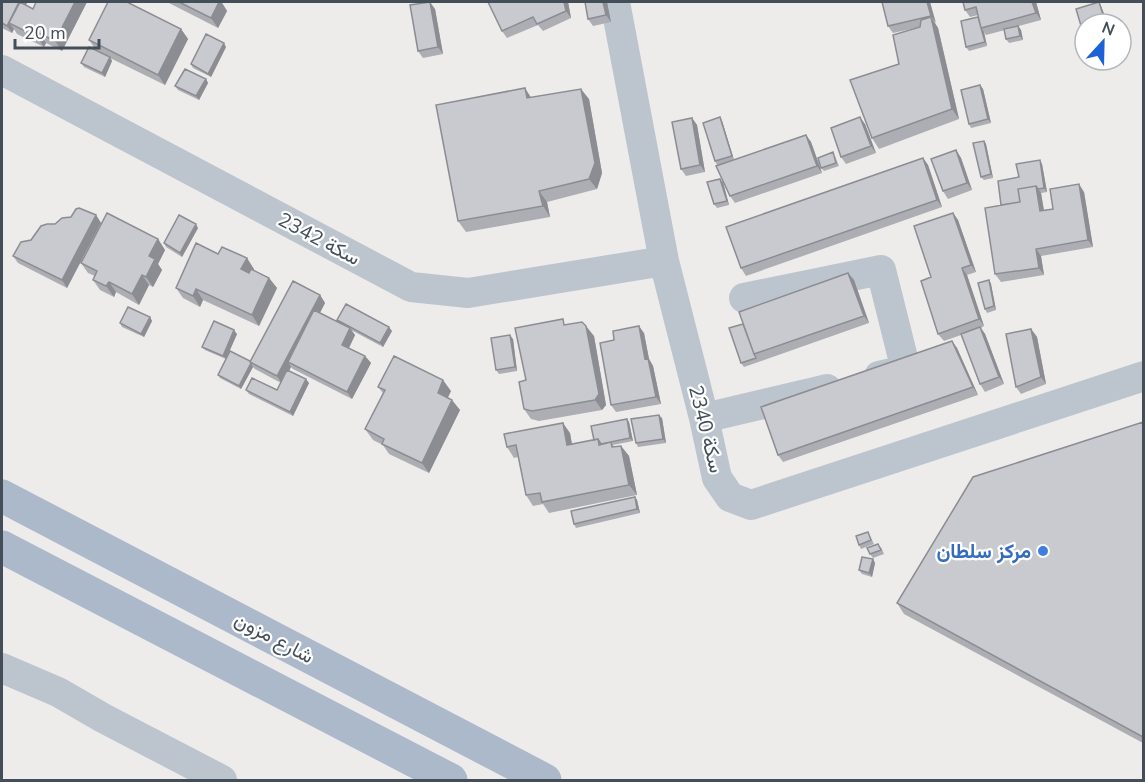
<svg xmlns="http://www.w3.org/2000/svg" width="1145" height="782" font-family="'Nunito Sans',Vazirmatn,sans-serif">
<style>
.lines{fill:none;stroke-linecap:round;stroke-linejoin:round}
.minor{stroke:#bcc5ce;stroke-width:30}
.primary{stroke:#abb9ca;stroke-width:33}
.wall{fill:#acaeb3}
.shaded-wall{fill:#8c8d92}
.building{fill:#c8cad0;stroke:#8c8d92;stroke-width:1.5}
.shop-dot{fill:#3f7fe0;stroke:#fff;stroke-width:2}
.labels{text-anchor:middle;dominant-baseline:central;stroke-width:4.5;stroke-linejoin:round;paint-order:stroke}
.street-label{font-size:20px;fill:#444e58;stroke:#fff}
.shop-label{font-size:20px;font-weight:bold;fill:#366cbe;stroke:#fff;text-anchor:end}
</style>
<rect width="100%" height="100%" fill="#eeebeb"/>
<g class="lines">
<path class="minor" d="M 615,2 L 664,261 L 704,418 L 717,478 L 730,497 L 751,505 L 1144,376
M 2,70 L 411,287 L 468,293 L 664,261
M 744,298 L 881,270 L 906,370 L 879,376
M 704,418 L 827,389
M 2,668 L 58,692 L 103,718 L 222,780"/>
<path class="primary" d="M 2,496 L 545,780
M 2,547 L 451,780"/>
</g>
<path class="wall" d="M 2,2 L 25,2 L 27,3 L 25,6 L 33,9 L 36,2 L 87,2 L 62,51 L 46,43 L 44,47 L 17,34 L 14,29 L 12,33 L 2,28 Z
M 167,2 L 222,2 L 222,3 L 227,11 L 218,28 Z
M 488,2 L 568,2 L 571,18 L 543,31 L 538,25 L 507,38 L 502,31 Z
M 607,2 L 611,22 L 593,26 L 588,19 Z
M 882,2 L 930,2 L 935,23 L 938,28 L 959,119 L 879,149 L 872,138 L 899,64 L 920,27 L 893,33 L 888,26 Z
M 963,2 L 1036,2 L 1041,20 L 1015,27 L 1018,26 L 1021,30 L 1023,40 L 1009,43 L 1006,39 L 1005,30 L 986,35 L 984,32 L 987,46 L 969,51 L 966,47 L 978,17 L 978,15 L 970,17 L 965,10 Z
M 1099,2 L 1101,6 L 1108,24 L 1085,24 L 1085,32 L 1082,29 L 1076,9 Z
M 435,9 L 443,54 L 423,58 L 418,51 Z
M 181,29 L 188,39 L 165,85 L 110,58 L 112,61 L 105,77 L 84,67 L 81,63 L 96,50 L 89,40 Z
M 226,47 L 211,77 L 193,68 L 191,64 Z
M 206,79 L 208,83 L 199,100 L 178,90 L 175,86 Z
M 980,85 L 983,89 L 991,123 L 971,128 L 969,124 Z
M 532,98 L 589,99 L 602,173 L 597,189 L 547,202 L 550,217 L 466,232 L 458,221 Z
M 692,118 L 697,125 L 705,172 L 686,176 L 681,169 Z
M 722,121 L 734,160 L 806,135 L 811,142 L 822,173 L 735,203 L 730,196 L 717,165 L 715,161 Z
M 865,124 L 876,153 L 846,164 L 841,157 Z
M 984,141 L 986,144 L 993,178 L 984,180 L 981,177 Z
M 956,150 L 961,158 L 972,190 L 948,199 L 943,191 Z
M 835,156 L 839,166 L 824,171 L 821,168 Z
M 923,158 L 928,165 L 942,207 L 746,276 L 741,268 Z
M 1042,164 L 1047,192 L 1041,193 L 1044,210 L 1053,209 L 1084,192 L 1093,247 L 1041,256 L 1044,275 L 1001,282 L 995,274 L 1001,205 L 1019,177 Z
M 723,182 L 729,205 L 717,208 L 714,204 Z
M 953,213 L 958,220 L 976,272 L 967,275 L 984,326 L 981,328 L 985,334 L 1004,384 L 985,392 L 980,384 L 961,335 L 944,341 L 938,334 L 931,277 Z
M 96,215 L 101,223 L 67,288 L 18,263 L 13,256 L 31,240 L 55,224 L 71,217 Z
M 198,228 L 182,257 L 166,247 L 164,243 Z
M 158,239 L 165,250 L 158,264 L 162,270 L 153,287 L 149,285 L 139,305 L 116,292 L 114,297 L 100,290 L 93,280 L 95,276 L 88,273 L 81,263 Z
M 218,254 L 254,269 L 253,270 L 269,278 L 277,288 L 259,326 L 203,300 L 200,307 L 183,298 L 176,288 Z
M 848,273 L 854,280 L 869,323 L 744,367 L 741,363 L 743,324 Z
M 989,280 L 991,284 L 996,310 L 987,313 L 985,309 Z
M 320,295 L 325,303 L 320,313 L 339,323 L 337,320 L 392,331 L 383,347 L 351,330 L 355,335 L 349,348 L 365,356 L 371,363 L 352,399 L 293,369 L 291,367 L 289,371 L 309,383 L 293,416 L 249,394 L 246,390 L 277,390 L 281,383 L 255,369 L 253,367 L 241,389 L 220,378 L 218,375 L 226,359 L 205,350 L 202,347 L 237,334 L 226,359 L 250,361 Z
M 150,317 L 152,321 L 144,337 L 122,327 L 120,323 Z
M 567,325 L 594,336 L 606,405 L 602,410 L 539,421 L 531,419 L 524,409 L 526,380 Z
M 1031,329 L 1037,337 L 1046,384 L 1021,394 L 1016,387 Z
M 644,333 L 649,359 L 653,366 L 661,404 L 616,412 L 611,405 Z
M 513,339 L 517,371 L 499,374 L 496,370 Z
M 952,341 L 957,348 L 978,395 L 783,462 L 778,455 Z
M 378,387 L 451,391 L 448,397 L 460,410 L 429,473 L 389,454 L 383,445 L 373,440 L 365,429 L 383,393 Z
M 662,418 L 666,443 L 638,447 L 636,443 Z
M 627,419 L 629,422 L 633,441 L 613,445 L 614,447 L 621,446 L 629,456 L 637,495 L 549,513 L 543,504 L 533,506 L 526,495 L 518,457 L 514,458 L 507,447 L 570,433 L 572,444 L 594,440 Z
M 1143,422 L 1143,743 L 904,614 L 897,603 Z
M 635,497 L 637,500 L 640,513 L 576,528 L 574,524 Z
M 870,536 L 874,544 L 861,549 L 859,545 Z
M 881,547 L 884,554 L 873,558 L 870,554 Z
M 873,559 L 875,563 L 872,577 L 862,574 L 859,570 Z"/>
<path class="shaded-wall" d="M 19,2 L 25,2 L 27,3 L 15,26 L 9,23 L 14,29 L 12,33 L 7,26 Z
M 75,2 L 87,2 L 62,51 L 55,41 Z
M 216,2 L 222,2 L 222,3 L 227,11 L 218,28 L 211,18 Z
M 430,2 L 435,9 L 443,54 L 438,47 Z
M 564,2 L 568,2 L 571,18 L 566,11 Z
M 603,2 L 607,2 L 611,22 L 606,15 Z
M 927,2 L 930,2 L 936,23 L 931,16 Z
M 1032,2 L 1036,2 L 1041,20 L 1036,13 Z
M 1099,2 L 1101,6 L 1108,24 L 1105,21 Z
M 931,17 L 938,28 L 959,119 L 952,109 Z
M 1018,26 L 1021,30 L 1023,40 L 1020,36 Z
M 981,28 L 984,32 L 987,46 L 985,42 Z
M 181,29 L 188,39 L 165,85 L 158,75 Z
M 39,33 L 46,43 L 44,47 L 37,37 Z
M 224,43 L 226,47 L 211,77 L 208,74 Z
M 110,57 L 112,61 L 105,77 L 102,73 Z
M 206,79 L 208,83 L 199,100 L 196,96 Z
M 980,85 L 983,89 L 991,123 L 988,119 Z
M 525,88 L 532,99 L 527,98 Z
M 581,89 L 589,99 L 602,173 L 597,189 L 589,179 Z
M 720,117 L 722,121 L 734,160 L 732,156 Z
M 860,117 L 865,124 L 876,153 L 871,146 Z
M 692,118 L 697,125 L 705,172 L 700,165 Z
M 806,135 L 811,142 L 822,173 L 817,166 Z
M 984,141 L 986,144 L 993,178 L 991,174 Z
M 956,150 L 961,158 L 972,190 L 967,183 Z
M 923,158 L 928,165 L 942,207 L 937,200 Z
M 1040,160 L 1042,164 L 1047,192 L 1044,188 Z
M 720,179 L 723,182 L 729,205 L 727,201 Z
M 1079,184 L 1084,192 L 1093,247 L 1088,240 Z
M 1036,186 L 1041,193 L 1045,218 L 1040,211 Z
M 539,191 L 547,202 L 550,217 L 543,206 Z
M 953,213 L 958,220 L 976,272 L 971,265 Z
M 96,215 L 101,223 L 67,288 L 62,280 Z
M 196,224 L 198,228 L 182,257 L 180,253 Z
M 158,239 L 165,250 L 158,264 L 162,270 L 153,287 L 146,277 L 149,256 Z
M 1036,249 L 1041,256 L 1044,275 L 1039,268 Z
M 247,258 L 254,269 L 248,280 L 241,269 Z
M 962,268 L 967,275 L 984,326 L 979,319 Z
M 848,273 L 854,280 L 869,323 L 864,316 Z
M 142,275 L 149,285 L 139,305 L 132,294 Z
M 269,278 L 277,288 L 259,326 L 252,315 Z
M 989,280 L 991,284 L 996,310 L 994,306 Z
M 109,282 L 116,292 L 114,297 L 106,286 Z
M 196,289 L 203,300 L 200,307 L 193,296 Z
M 320,295 L 325,303 L 293,364 L 288,362 L 291,367 L 282,384 L 277,376 Z
M 150,317 L 152,321 L 144,337 L 141,334 Z
M 586,326 L 594,336 L 606,405 L 602,410 L 595,400 Z
M 639,326 L 644,333 L 649,359 L 653,366 L 661,404 L 656,397 L 645,359 Z
M 389,327 L 392,331 L 383,347 L 380,343 Z
M 980,327 L 985,334 L 1004,384 L 999,377 Z
M 350,328 L 355,335 L 347,352 L 342,345 Z
M 1031,329 L 1037,337 L 1046,384 L 1041,377 Z
M 234,330 L 237,334 L 226,359 L 223,356 Z
M 510,335 L 513,339 L 517,371 L 515,367 Z
M 952,341 L 957,348 L 978,395 L 973,387 Z
M 365,356 L 371,363 L 352,399 L 347,392 Z
M 251,363 L 253,367 L 241,389 L 239,386 Z
M 306,379 L 309,383 L 293,416 L 290,412 Z
M 443,380 L 451,391 L 445,403 L 438,393 Z
M 452,400 L 460,410 L 429,473 L 422,463 Z
M 659,415 L 662,418 L 666,443 L 663,439 Z
M 627,419 L 629,422 L 633,441 L 630,438 Z
M 563,423 L 570,433 L 574,456 L 567,445 Z
M 621,446 L 629,456 L 637,495 L 629,485 Z
M 635,497 L 637,500 L 640,513 L 637,509 Z
M 873,559 L 875,563 L 872,577 L 869,573 Z"/>
<path class="building" d="M 2,2 L 19,2 L 7,26 L 2,23 Z
M 20,2 L 33,9 L 36,2 L 75,2 L 55,41 L 39,33 L 37,37 L 9,23 Z
M 108,2 L 127,2 L 181,29 L 158,75 L 89,40 Z
M 179,2 L 219,2 L 211,18 Z
M 430,2 L 438,47 L 418,51 L 410,5 Z
M 488,2 L 564,2 L 566,11 L 537,24 L 533,17 L 502,31 Z
M 585,2 L 603,2 L 606,15 L 588,19 Z
M 882,2 L 927,2 L 931,16 L 888,26 Z
M 963,2 L 1032,2 L 1036,13 L 981,28 L 976,7 L 965,10 Z
M 1099,2 L 1105,21 L 1097,24 L 1085,24 L 1085,28 L 1082,29 L 1076,9 Z
M 931,17 L 952,109 L 872,138 L 850,80 L 899,64 L 893,35 L 920,27 L 921,20 Z
M 978,17 L 985,42 L 966,47 L 961,21 Z
M 1018,26 L 1020,36 L 1006,39 L 1004,29 Z
M 206,34 L 224,43 L 208,74 L 191,64 Z
M 89,47 L 110,57 L 102,73 L 81,63 Z
M 185,69 L 206,79 L 196,96 L 175,86 Z
M 980,85 L 988,119 L 969,124 L 961,90 Z
M 525,88 L 527,98 L 581,89 L 595,163 L 589,179 L 539,191 L 543,206 L 458,221 L 436,105 Z
M 720,117 L 732,156 L 715,161 L 703,123 Z
M 860,117 L 871,146 L 841,157 L 831,128 Z
M 692,118 L 700,165 L 681,169 L 672,122 Z
M 806,135 L 817,166 L 730,196 L 716,166 Z
M 984,141 L 991,174 L 981,177 L 973,143 Z
M 956,150 L 967,183 L 943,191 L 931,159 Z
M 833,152 L 836,163 L 821,168 L 818,158 Z
M 923,158 L 937,200 L 741,268 L 726,227 Z
M 1040,160 L 1044,188 L 1038,189 L 1036,186 L 1018,189 L 1020,202 L 1001,205 L 998,181 L 1019,177 L 1016,164 Z
M 720,179 L 727,201 L 714,204 L 707,182 Z
M 1079,184 L 1088,240 L 1036,249 L 1039,268 L 995,274 L 985,208 L 1020,202 L 1018,189 L 1036,186 L 1040,211 L 1053,209 L 1050,189 Z
M 79,208 L 96,215 L 62,280 L 13,256 L 21,242 L 31,240 L 41,226 L 47,224 L 55,224 L 62,218 L 71,217 L 76,209 Z
M 107,213 L 158,239 L 149,256 L 155,259 L 146,277 L 142,275 L 132,294 L 109,282 L 106,286 L 93,280 L 97,271 L 81,263 Z
M 953,213 L 971,265 L 962,268 L 979,319 L 938,334 L 921,281 L 931,277 L 914,226 Z
M 179,215 L 196,224 L 180,253 L 164,243 Z
M 196,243 L 218,254 L 222,247 L 247,258 L 241,269 L 249,273 L 251,269 L 269,278 L 252,315 L 196,289 L 193,296 L 176,288 Z
M 848,273 L 864,316 L 754,354 L 739,312 Z
M 989,280 L 994,306 L 985,309 L 978,283 Z
M 293,281 L 320,295 L 277,376 L 250,362 Z
M 346,304 L 389,327 L 380,343 L 337,320 Z
M 128,307 L 150,317 L 141,334 L 120,323 Z
M 314,310 L 350,328 L 342,345 L 365,356 L 347,392 L 288,362 Z
M 563,319 L 564,325 L 582,322 L 586,326 L 599,394 L 595,400 L 532,411 L 524,409 L 519,382 L 526,380 L 515,328 Z
M 214,321 L 234,330 L 223,356 L 202,347 Z
M 743,324 L 754,354 L 756,358 L 741,363 L 729,328 Z
M 639,326 L 645,359 L 648,358 L 656,397 L 611,405 L 600,343 L 614,340 L 613,331 Z
M 980,327 L 999,377 L 980,384 L 961,334 Z
M 1031,329 L 1041,377 L 1016,387 L 1006,334 Z
M 510,335 L 515,367 L 496,370 L 491,338 Z
M 952,341 L 973,387 L 778,455 L 761,407 Z
M 230,351 L 250,361 L 251,363 L 239,386 L 218,375 Z
M 394,356 L 443,380 L 438,393 L 452,400 L 422,463 L 382,444 L 384,439 L 365,429 L 385,390 L 378,387 Z
M 287,370 L 306,379 L 290,412 L 246,390 L 252,378 L 277,390 Z
M 659,415 L 663,439 L 636,443 L 631,419 Z
M 627,419 L 630,438 L 601,444 L 598,439 L 594,440 L 591,426 Z
M 1143,422 L 1143,737 L 897,603 L 973,477 Z
M 563,423 L 567,445 L 598,439 L 599,445 L 611,442 L 612,447 L 621,446 L 629,485 L 542,502 L 540,493 L 526,495 L 516,445 L 507,447 L 504,434 Z
M 635,497 L 637,509 L 574,524 L 571,511 Z
M 868,532 L 871,540 L 859,545 L 856,536 Z
M 878,544 L 881,550 L 870,554 L 867,548 Z
M 862,557 L 873,559 L 869,573 L 859,570 Z"/>
<circle class="shop-dot" cx="1043" cy="551" r="6"/>
<g class="labels">
<g class="street-label">
<text transform="translate(319 239) rotate(28)">سكة 2342</text>
<text transform="translate(706 429) rotate(76)">سكة 2340</text>
<text transform="translate(274 638) rotate(28)">شارع مزون</text>
</g>
<g class="shop-label">
<text x="1031" y="551">مركز سلطان</text>
</g>
</g>
<rect width="1145" height="782" fill="none" stroke="#444e58" stroke-width="6"/>
<g transform="translate(1103 42) rotate(22)"><circle r="28" fill="#ffffff" stroke="#b4b8bc" stroke-width="1.5"/>
<path d="M0-4.5L10 22L0 15L-10 22Z" fill="#1c62d7"/>
<text y="-9" font-size="16" font-weight="bold" text-anchor="middle" fill="#444e58">N</text>
</g>
<path d="M15 39v9h84v-9" fill="none" stroke="#444e58" stroke-width="3"/>
<text x="24" y="39" font-size="18" fill="#444e58" stroke="#ffffff" stroke-width="4.5" paint-order="stroke">20 m</text>
</svg>
